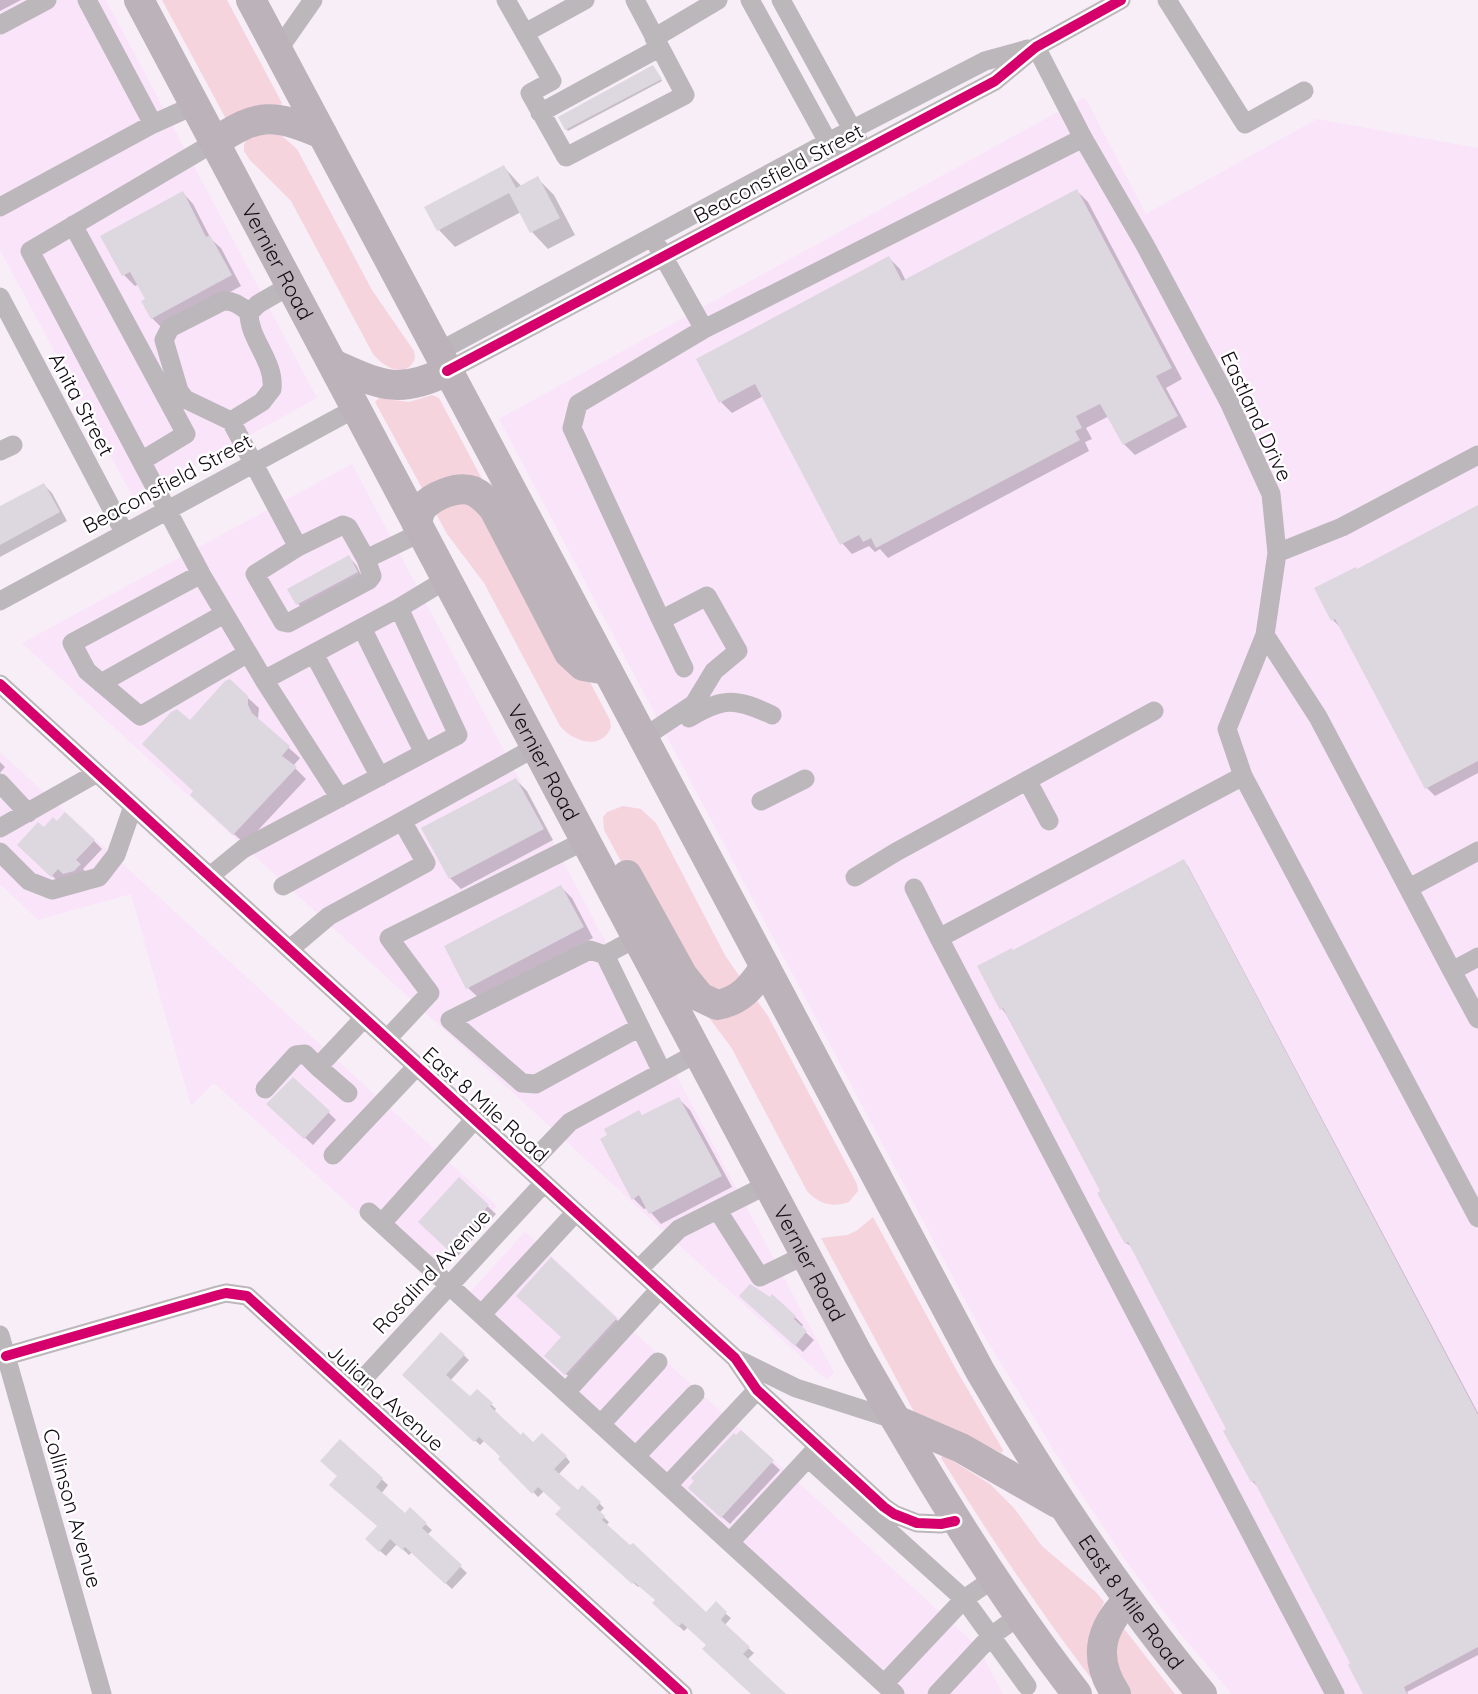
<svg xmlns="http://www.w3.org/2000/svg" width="1478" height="1694" font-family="Quicksand,sans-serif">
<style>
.built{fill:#f9e4fa}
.green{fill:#f6d4dd}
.shadow{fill:#0003}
.building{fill:#ddd7e0}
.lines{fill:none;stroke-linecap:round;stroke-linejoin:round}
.minor{stroke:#bcb7bb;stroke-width:19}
.highway{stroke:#bcb2b9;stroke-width:30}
.cycleway-casing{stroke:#fff;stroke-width:15}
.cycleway{stroke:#d6006c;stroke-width:10}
.labels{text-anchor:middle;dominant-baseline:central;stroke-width:5;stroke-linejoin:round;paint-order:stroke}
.street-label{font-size:21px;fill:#130b13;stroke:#fff}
</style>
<rect width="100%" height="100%" fill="#f8eef8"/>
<path class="built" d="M 0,0 L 106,0 L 317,398 L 134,499 L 0,250 Z
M 1085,97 L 1146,214 L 1317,119 L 1478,148 L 1478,1694 L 1232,1694 L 1179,1632 L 1126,1561 L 1069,1475 L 983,1334 L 499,419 Z
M 352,464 L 834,1372 L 829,1379 L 823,1377 L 22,643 Z
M 0,752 L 497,1206 L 431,1278 L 214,1083 L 191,1106 L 131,894 L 38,920 L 0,884 Z
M 525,1232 L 979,1648 L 1003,1694 L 884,1694 L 459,1304 Z"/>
<path class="green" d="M 162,0 L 227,0 L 282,103 L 281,105 L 226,119 Z
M 262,133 L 281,135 L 297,149 L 372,290 L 414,351 L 415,358 C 407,380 384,368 373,354 L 291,201 L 249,159 L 244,151 L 244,144 L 247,139 Z
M 432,395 L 439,398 L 610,720 L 611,727 C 602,751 573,742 560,726 L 484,583 L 447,534 L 375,402 L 379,398 L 409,402 Z
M 623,806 L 641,809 L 656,823 L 726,957 L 768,1016 L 857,1184 L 858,1191 L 849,1202 C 832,1208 819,1204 807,1191 L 731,1047 L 694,998 L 604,830 L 603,817 L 607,812 Z
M 873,1217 L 957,1371 L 1003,1450 L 1002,1453 L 917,1415 L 913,1410 L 821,1238 L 847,1235 L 856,1231 Z
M 943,1455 L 990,1484 L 1014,1508 L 1042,1546 L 1096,1592 L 1104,1602 L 1098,1616 L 1101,1691 C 1043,1617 991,1538 941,1458 Z
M 1122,1626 L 1175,1694 L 1126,1694 L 1110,1660 Z"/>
<path class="shadow" d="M 0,0 L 21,0 L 0,11 Z
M 655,69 L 662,81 L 568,131 L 566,129 Z
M 504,167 L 522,187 L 537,178 L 554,195 L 575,235 L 548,249 L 532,232 L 521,212 L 455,247 L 439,230 Z
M 1077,191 L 1088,202 L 1182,379 L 1166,388 L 1187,427 L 1135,455 L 1124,444 L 1109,416 L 1086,428 L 1092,439 L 1085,442 L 1089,451 L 888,558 L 880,549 L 875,552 L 869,546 L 852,554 L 842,543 L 763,396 L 732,413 L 721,402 L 889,258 L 900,269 L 906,281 Z
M 183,193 L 193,204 L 211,239 L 221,248 L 241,286 L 163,329 L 152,318 L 148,300 L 139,284 L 135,286 L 124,275 L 102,237 Z
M 44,485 L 52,493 L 67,521 L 0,557 L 0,508 Z
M 1478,507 L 1478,773 L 1435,796 L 1427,788 L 1340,627 L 1333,620 L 1358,571 Z
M 349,557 L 356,565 L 364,580 L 306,612 L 298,604 Z
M 247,697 L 259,708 L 258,718 L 261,723 L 300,758 L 293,766 L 306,779 L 245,844 L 203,806 L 195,792 L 190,723 Z
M 0,762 L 5,767 L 0,773 Z
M 516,780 L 527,791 L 553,840 L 461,889 L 450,878 Z
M 44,829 L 94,841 L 102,849 L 83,869 L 87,873 L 60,883 L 27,853 Z
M 1183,861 L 1188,866 L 1478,1413 L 1478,1655 L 1407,1692 L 1408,1694 L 1365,1694 L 1353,1664 L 1257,1486 L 1252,1481 L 1228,1430 L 1132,1247 L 1126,1243 L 1102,1192 L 1006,1014 L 1002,1009 L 1014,952 Z
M 561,887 L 572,898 L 593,938 L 479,998 L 468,988 Z
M 679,1099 L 690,1110 L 732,1187 L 661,1224 L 647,1208 L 644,1209 L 633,1198 L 610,1136 Z
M 276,1111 L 328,1112 L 336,1120 L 313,1145 Z
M 459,1180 L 496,1214 L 457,1257 L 428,1230 Z
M 749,1304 L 795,1317 L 803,1325 L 801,1328 L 814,1340 L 803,1352 Z
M 616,1319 L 627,1330 L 577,1384 L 557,1366 Z
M 441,1334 L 469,1360 L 450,1381 L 470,1399 L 477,1391 L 496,1409 L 494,1412 L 521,1437 L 533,1445 L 566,1457 L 570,1462 L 558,1475 L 578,1493 L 599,1503 L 604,1508 L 599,1513 L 609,1522 L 606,1526 L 706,1614 L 716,1604 L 726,1614 L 731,1618 L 724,1626 L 754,1653 L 747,1660 L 784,1694 L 752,1694 L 708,1645 L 688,1627 L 684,1631 L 654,1603 L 657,1601 L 640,1585 L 638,1587 L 558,1514 L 563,1508 L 544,1491 L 538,1497 L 485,1440 L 480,1445 L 405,1375 Z
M 741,1433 L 780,1470 L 730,1524 L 698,1496 Z
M 340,1441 L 388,1485 L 381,1494 L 405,1516 L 410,1510 L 432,1530 L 427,1535 L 467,1573 L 452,1589 L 412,1552 L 409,1555 L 397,1544 L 386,1556 L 373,1545 L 379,1526 L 339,1476 Z"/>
<path class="building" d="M 653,65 L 662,79 L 565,130 L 558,117 Z
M 504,165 L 516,188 L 538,176 L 560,218 L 530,233 L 509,193 L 437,231 L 424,207 Z
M 1077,189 L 1172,368 L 1156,376 L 1178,416 L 1123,445 L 1100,404 L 1076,416 L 1082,428 L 1075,431 L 1080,440 L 876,548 L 871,538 L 863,542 L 859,535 L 840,545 L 755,384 L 719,403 L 696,359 L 889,256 L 902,281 Z
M 183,191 L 206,237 L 210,235 L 232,275 L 151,319 L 141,301 L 145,299 L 130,272 L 122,276 L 100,236 Z
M 44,483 L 60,512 L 0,545 L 0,506 Z
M 1478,505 L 1478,761 L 1425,789 L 1335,619 L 1331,621 L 1314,588 L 1356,567 L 1357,569 Z
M 349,555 L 358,572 L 296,605 L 287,589 Z
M 230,679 L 248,696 L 248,705 L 252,713 L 290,746 L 282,756 L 297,767 L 233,835 L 190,795 L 193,791 L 142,744 L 171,712 L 177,709 L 190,720 L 225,681 Z
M 516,778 L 544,829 L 449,879 L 421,828 Z
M 65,812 L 95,840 L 76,860 L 81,864 L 74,871 L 63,874 L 58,869 L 51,877 L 17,845 L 38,822 L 44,827 L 53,817 L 57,821 Z
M 1184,859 L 1478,1415 L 1478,1647 L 1404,1687 L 1407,1694 L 1363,1694 L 1348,1665 L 1350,1663 L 1254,1481 L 1251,1482 L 1223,1431 L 1226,1429 L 1128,1242 L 1125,1244 L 1097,1193 L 1100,1191 L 1003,1008 L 1000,1010 L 977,966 L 1012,948 L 1013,950 Z
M 561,885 L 584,927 L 466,989 L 444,946 Z
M 293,1077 L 330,1111 L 304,1139 L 266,1104 Z
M 679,1097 L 722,1176 L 649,1214 L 639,1195 L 632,1200 L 600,1139 L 607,1135 L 604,1129 L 639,1110 L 642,1115 Z
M 459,1177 L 489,1205 L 448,1250 L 418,1222 Z
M 551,1257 L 617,1318 L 565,1375 L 544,1356 L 561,1337 L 516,1296 Z
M 750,1284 L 770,1297 L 772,1294 L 796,1316 L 794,1319 L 807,1331 L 795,1346 L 739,1296 Z
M 441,1332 L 465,1354 L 446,1375 L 470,1396 L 477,1389 L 493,1403 L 490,1406 L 521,1435 L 523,1432 L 533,1442 L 542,1433 L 567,1456 L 554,1469 L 578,1490 L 582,1485 L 601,1502 L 596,1508 L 605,1516 L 602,1520 L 630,1545 L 633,1543 L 706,1612 L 716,1601 L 727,1612 L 721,1620 L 750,1647 L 743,1654 L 786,1694 L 751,1694 L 702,1649 L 706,1645 L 682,1623 L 678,1627 L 652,1603 L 655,1600 L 634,1582 L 632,1584 L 555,1514 L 561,1508 L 538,1487 L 532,1494 L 498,1459 L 500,1456 L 479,1437 L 474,1442 L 402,1375 Z
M 741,1430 L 774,1460 L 721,1518 L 688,1488 L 694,1481 L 691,1478 L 734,1433 L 736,1435 Z
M 340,1439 L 383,1478 L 376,1487 L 405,1513 L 410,1507 L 427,1523 L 422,1528 L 462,1565 L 445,1584 L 405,1547 L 402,1550 L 390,1539 L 379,1552 L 365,1539 L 377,1526 L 329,1485 L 337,1476 L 320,1461 Z"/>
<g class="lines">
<path class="minor" d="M 87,0 L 153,124
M 506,0 L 552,81 L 530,93 L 566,157 L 685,95 L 635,0
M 750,0 L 834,153
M 781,0 L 858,140
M 1167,0 L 1245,124 L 1304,91
M 0,25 L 47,0
M 525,33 L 585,0
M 654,38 L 718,0
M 1036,47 L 1083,138 L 1145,245 L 1229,402 L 1271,494 L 1277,553 L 1265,635 L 1227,729 L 1243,776
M 278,50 L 313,0
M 540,113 L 659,48
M 0,207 L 153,124 L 195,105
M 73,225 L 186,434 L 143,460
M 658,247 L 704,329 L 1083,138
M 291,285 L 258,304 L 249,313 C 249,340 275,361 272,389 L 262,402 L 231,421 L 298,547
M 0,297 L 124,532
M 438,352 L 828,142 L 985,61 L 1028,49
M 447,371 L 995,81 L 1036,47 L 1121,0
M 231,421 L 185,399 L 179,391 L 164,340 L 170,328 L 223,301 C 233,300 242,306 249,313
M 0,451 L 13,445
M 1277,553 L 1342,527 L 1478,455
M 366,559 L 372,576 L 369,580 L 288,623 L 283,622 L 255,574 L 298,547 L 343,525 L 348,527 L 366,559 L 422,532
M 201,574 L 30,251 L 215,142
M 0,601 L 356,408
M 399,608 L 447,579
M 661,620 L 684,668
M 362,628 L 424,753
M 1265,635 L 1318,717 L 1452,971
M 248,653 L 140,716 L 87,671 L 72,643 L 201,574 L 264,680
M 314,654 L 380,777
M 101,683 L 224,614
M 0,684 L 735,1358 L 757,1390 L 884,1507 L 894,1514 L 917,1523 L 941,1524 L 955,1521
M 689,718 C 723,697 736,698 772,715
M 643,738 L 694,704 L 714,671 L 738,651 L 707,596 L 661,620 L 572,428 L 578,404 L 704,329
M 1027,780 L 1049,821
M 0,783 L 28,813
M 761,801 L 805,779
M 402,821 L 536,747
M 0,828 L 97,773
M 0,852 L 29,881 L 52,890 L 99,877 L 116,855 L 133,806
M 210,876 L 243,849 L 458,735 L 399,608 L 264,680 L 340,798
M 855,877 L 896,852 L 1154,711
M 283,886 L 402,821 L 426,863 L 329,916 L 290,949
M 914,888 L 939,938 L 1243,776 L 1478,1218
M 1409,888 L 1478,851
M 638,937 L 605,955 L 662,1072
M 939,938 L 1335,1694
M 605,955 L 590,950 L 450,1020 L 522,1083 L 536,1084 L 640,1027
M 1478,957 L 1452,971 L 1478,1019
M 387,1039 L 430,993 L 389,938 L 586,840
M 318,1067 L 348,1093
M 265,1089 L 296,1055 L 305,1054 L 318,1067 L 364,1018
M 333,1155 L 417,1066
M 527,1167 L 570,1122 L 697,1053
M 718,1211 L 760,1277 L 805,1255
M 369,1212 L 895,1694
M 382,1223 L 475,1119
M 639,1269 L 679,1229 L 767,1185
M 482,1314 L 576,1212
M 0,1335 L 102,1694
M 6,1356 L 218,1295 L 226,1293 L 247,1296 L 683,1694
M 739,1360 L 796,1388 L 896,1420
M 352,1391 L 544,1183
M 566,1392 L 660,1289
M 601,1424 L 658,1362
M 636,1456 L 695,1394
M 808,1458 L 964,1599 L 993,1579
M 668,1485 L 757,1390
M 730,1542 L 817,1448
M 884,1684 L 964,1599 L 1027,1686
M 937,1694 L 991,1636 L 1019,1616"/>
<g class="highway">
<path id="s1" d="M 139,0 L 858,1354 C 925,1472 994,1587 1077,1694"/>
<path id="s2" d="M 251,0 L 980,1371 C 1046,1484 1118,1593 1202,1694"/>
<path d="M 215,142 C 259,112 274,114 322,134"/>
<path d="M 333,364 C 380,385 399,395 447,371"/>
<path d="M 417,524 C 418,518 419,513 422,508 C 432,496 458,485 473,491 C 482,495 488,502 494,509 L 569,653 L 583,666 L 607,670"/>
<path d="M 627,875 L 683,976 L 700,997 L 717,1005 C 741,1001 752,986 765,967"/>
<path d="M 896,1420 L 961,1448 L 1057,1503"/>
<path d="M 1116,1694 C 1093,1659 1099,1629 1128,1600"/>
</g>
<defs>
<path id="cycleway" d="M 447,371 L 995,81 L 1036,47 L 1121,0
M 0,684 L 735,1358 L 757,1390 L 884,1507 L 894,1514 L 917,1523 L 941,1524 L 955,1521
M 6,1356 L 218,1295 L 226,1293 L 247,1296 L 683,1694"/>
</defs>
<use href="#cycleway" class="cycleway-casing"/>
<use href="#cycleway" class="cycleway"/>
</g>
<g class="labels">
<g class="street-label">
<text transform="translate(778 173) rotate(-28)">Beaconsfield Street</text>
<text stroke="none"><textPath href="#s1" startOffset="296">Vernier Road</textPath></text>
<text transform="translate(82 404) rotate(62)">Anita Street</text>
<text transform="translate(1257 416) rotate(65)">Eastland Drive</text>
<text transform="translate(167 483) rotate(-28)">Beaconsfield Street</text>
<text stroke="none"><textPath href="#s1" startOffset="863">Vernier Road</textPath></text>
<text transform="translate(486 1104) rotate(42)">East 8 Mile Road</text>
<text stroke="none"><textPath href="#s1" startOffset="1430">Vernier Road</textPath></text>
<text transform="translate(431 1271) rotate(-47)">Rosalind Avenue</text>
<text transform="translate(386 1397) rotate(42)">Juliana Avenue</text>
<text transform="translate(73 1508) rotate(74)">Collinson Avenue</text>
<text stroke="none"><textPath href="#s2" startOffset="1829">East 8 Mile Road</textPath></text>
</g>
</g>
</svg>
